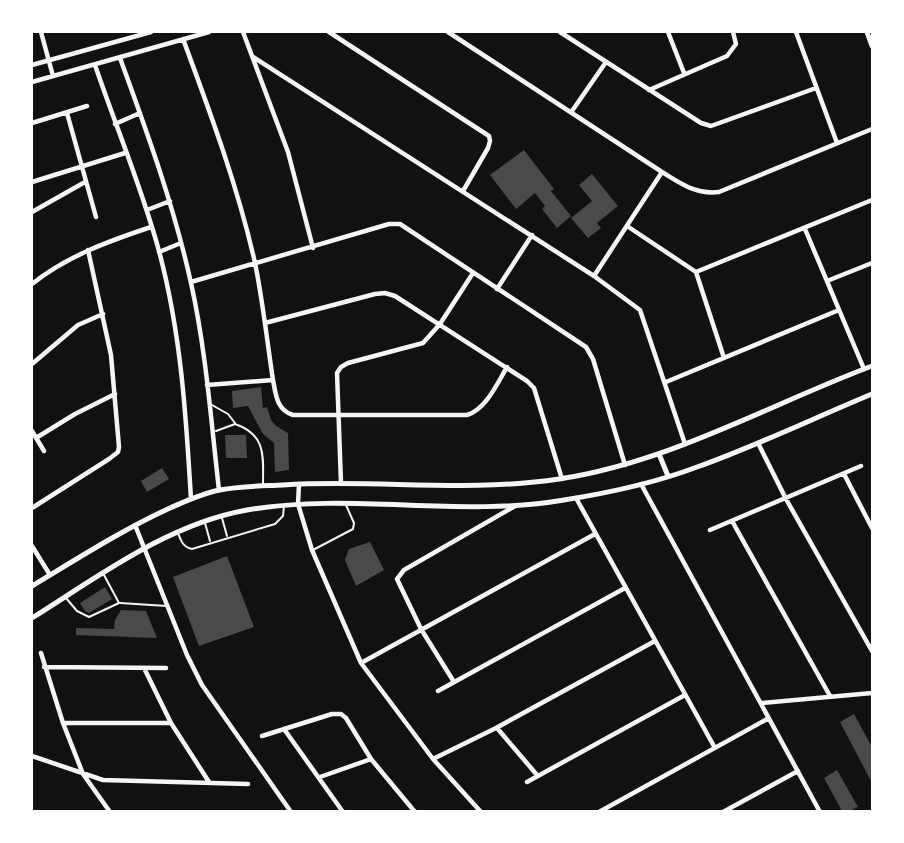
<svg xmlns="http://www.w3.org/2000/svg" width="904" height="843" font-family="'Varela Round',sans-serif">
<style>
.building{fill:#4a4a4a}
.lines{fill:none;stroke-linecap:round;stroke-linejoin:round}
.service{stroke:#f5f5f5;stroke-width:2}
.minor{stroke:#f5f5f5;stroke-width:4.5}
.tertiary{stroke:#f5f5f5;stroke-width:5}
.secondary{stroke:#f5f5f5;stroke-width:5}
</style>
<rect width="100%" height="100%" fill="#111"/>
<path class="building" d="M 524,150 L 554,189 L 551,191 L 571,216 L 557,228 L 542,209 L 545,206 L 535,193 L 516,209 L 490,175 Z
M 592,174 L 618,206 L 597,223 L 601,228 L 588,238 L 571,218 L 592,201 L 579,185 Z
M 261,387 L 263,408 L 267,407 L 271,420 L 276,426 L 288,433 L 289,470 L 275,472 L 274,443 L 263,434 L 248,406 L 233,408 L 232,391 Z
M 225,435 L 246,435 L 247,458 L 226,458 Z
M 162,468 L 169,479 L 147,492 L 141,481 Z
M 370,542 L 384,570 L 356,586 L 345,560 L 349,549 Z
M 227,556 L 254,627 L 199,646 L 173,577 Z
M 105,587 L 112,599 L 89,613 L 85,611 L 80,603 Z
M 121,610 L 146,611 L 157,638 L 76,635 L 76,628 L 114,629 L 115,620 Z
M 854,714 L 872,747 L 872,783 L 840,722 Z
M 837,770 L 858,807 L 849,811 L 842,811 L 824,778 Z"/>
<g class="lines">
<path class="service" d="M 212,405 L 228,414 L 235,423
M 216,431 L 235,424 C 267,435 263,457 263,485
M 222,518 L 227,536
M 205,523 L 210,541
M 178,533 C 181,541 183,547 192,549 L 275,524 L 283,516 L 284,506
M 313,550 L 353,529 L 354,523 L 346,505
M 66,598 L 77,611 L 89,617 L 119,603 L 104,575
M 120,603 L 167,606"/>
<path class="minor" d="M 41,32 L 53,76
M 243,32 L 288,152 L 313,248
M 329,32 L 489,136 L 490,141 L 488,148 L 463,191
M 448,32 L 662,172 C 682,184 696,195 719,192 L 872,129
M 560,32 L 701,123 L 711,126 L 816,88
M 668,32 L 684,73
M 796,32 L 837,143
M 183,39 C 210,112 238,187 255,263 C 263,302 267,341 273,380 C 276,396 277,410 293,415 L 467,415 C 486,409 497,384 507,367
M 253,57 L 594,276 L 640,310 L 685,444
M 120,58 C 147,132 174,206 191,283 C 206,350 211,421 219,490
M 32,65 L 151,32
M 95,65 C 116,127 142,188 159,251 C 181,333 186,415 191,499
M 32,82 L 209,32
M 649,90 L 727,56 L 736,44 L 733,32
M 572,111 L 606,62
M 67,113 L 96,217
M 32,123 L 87,106
M 115,124 L 140,113
M 32,182 L 125,153
M 147,210 L 170,201
M 32,212 L 85,182
M 627,226 L 696,272 L 872,200
M 805,229 L 864,369
M 159,252 L 181,243
M 696,272 L 724,358
M 594,276 L 662,172
M 827,281 L 872,263
M 191,282 L 389,224 L 400,224 L 586,347 L 593,359 L 625,465
M 32,284 C 67,256 109,241 151,227
M 497,289 L 532,235
M 265,323 L 375,294 L 385,293 L 395,296 L 527,381 L 534,388 L 562,479
M 32,364 L 78,325 L 103,314
M 666,382 L 839,310
M 207,385 L 273,380
M 32,431 L 44,451
M 36,438 L 75,414 L 115,394
M 758,443 L 786,499 L 872,651
M 844,474 L 872,528
M 341,483 L 337,373 L 341,367 L 348,363 L 423,343 L 440,324 L 473,273
M 299,484 L 298,504 L 312,550 L 361,663 L 433,759 L 481,812
M 641,484 L 820,812
M 576,498 L 715,748
M 32,508 L 109,459 L 118,452 L 119,447 L 111,355 L 88,250
M 732,521 L 830,696
M 135,525 L 187,655 L 202,685 L 291,812
M 710,530 L 861,466
M 32,546 L 50,575
M 41,653 L 63,723 L 83,774 L 110,812
M 361,663 L 595,534
M 44,667 L 166,668
M 145,670 L 171,723 L 209,782
M 454,682 L 421,629 L 397,579 L 404,570 L 515,506
M 438,691 L 625,588
M 762,703 L 872,693
M 63,723 L 171,723
M 497,728 L 537,775
M 284,729 L 343,812
M 262,736 L 332,714 L 341,714 L 346,718 L 371,759 L 415,812
M 32,756 L 103,780 L 248,784
M 433,759 L 496,728 L 655,641
M 320,777 L 371,759
M 527,782 L 685,695
M 599,812 L 769,718
M 723,812 L 798,771"/>
<path class="tertiary" d="M 867,32 L 872,46"/>
<path class="secondary" d="M 659,454 L 668,476
M 32,586 C 77,559 122,530 170,508 C 186,501 203,493 220,490 C 240,486 263,486 283,485 C 375,479 467,493 559,479 C 671,462 768,405 872,366
M 32,618 C 99,576 168,524 247,510 C 352,492 459,518 564,500 C 608,493 655,483 697,467 C 756,446 814,418 872,394"/>
</g>
<rect width="904" height="843" fill="none" stroke="#ffffff" stroke-width="66"/>
</svg>
